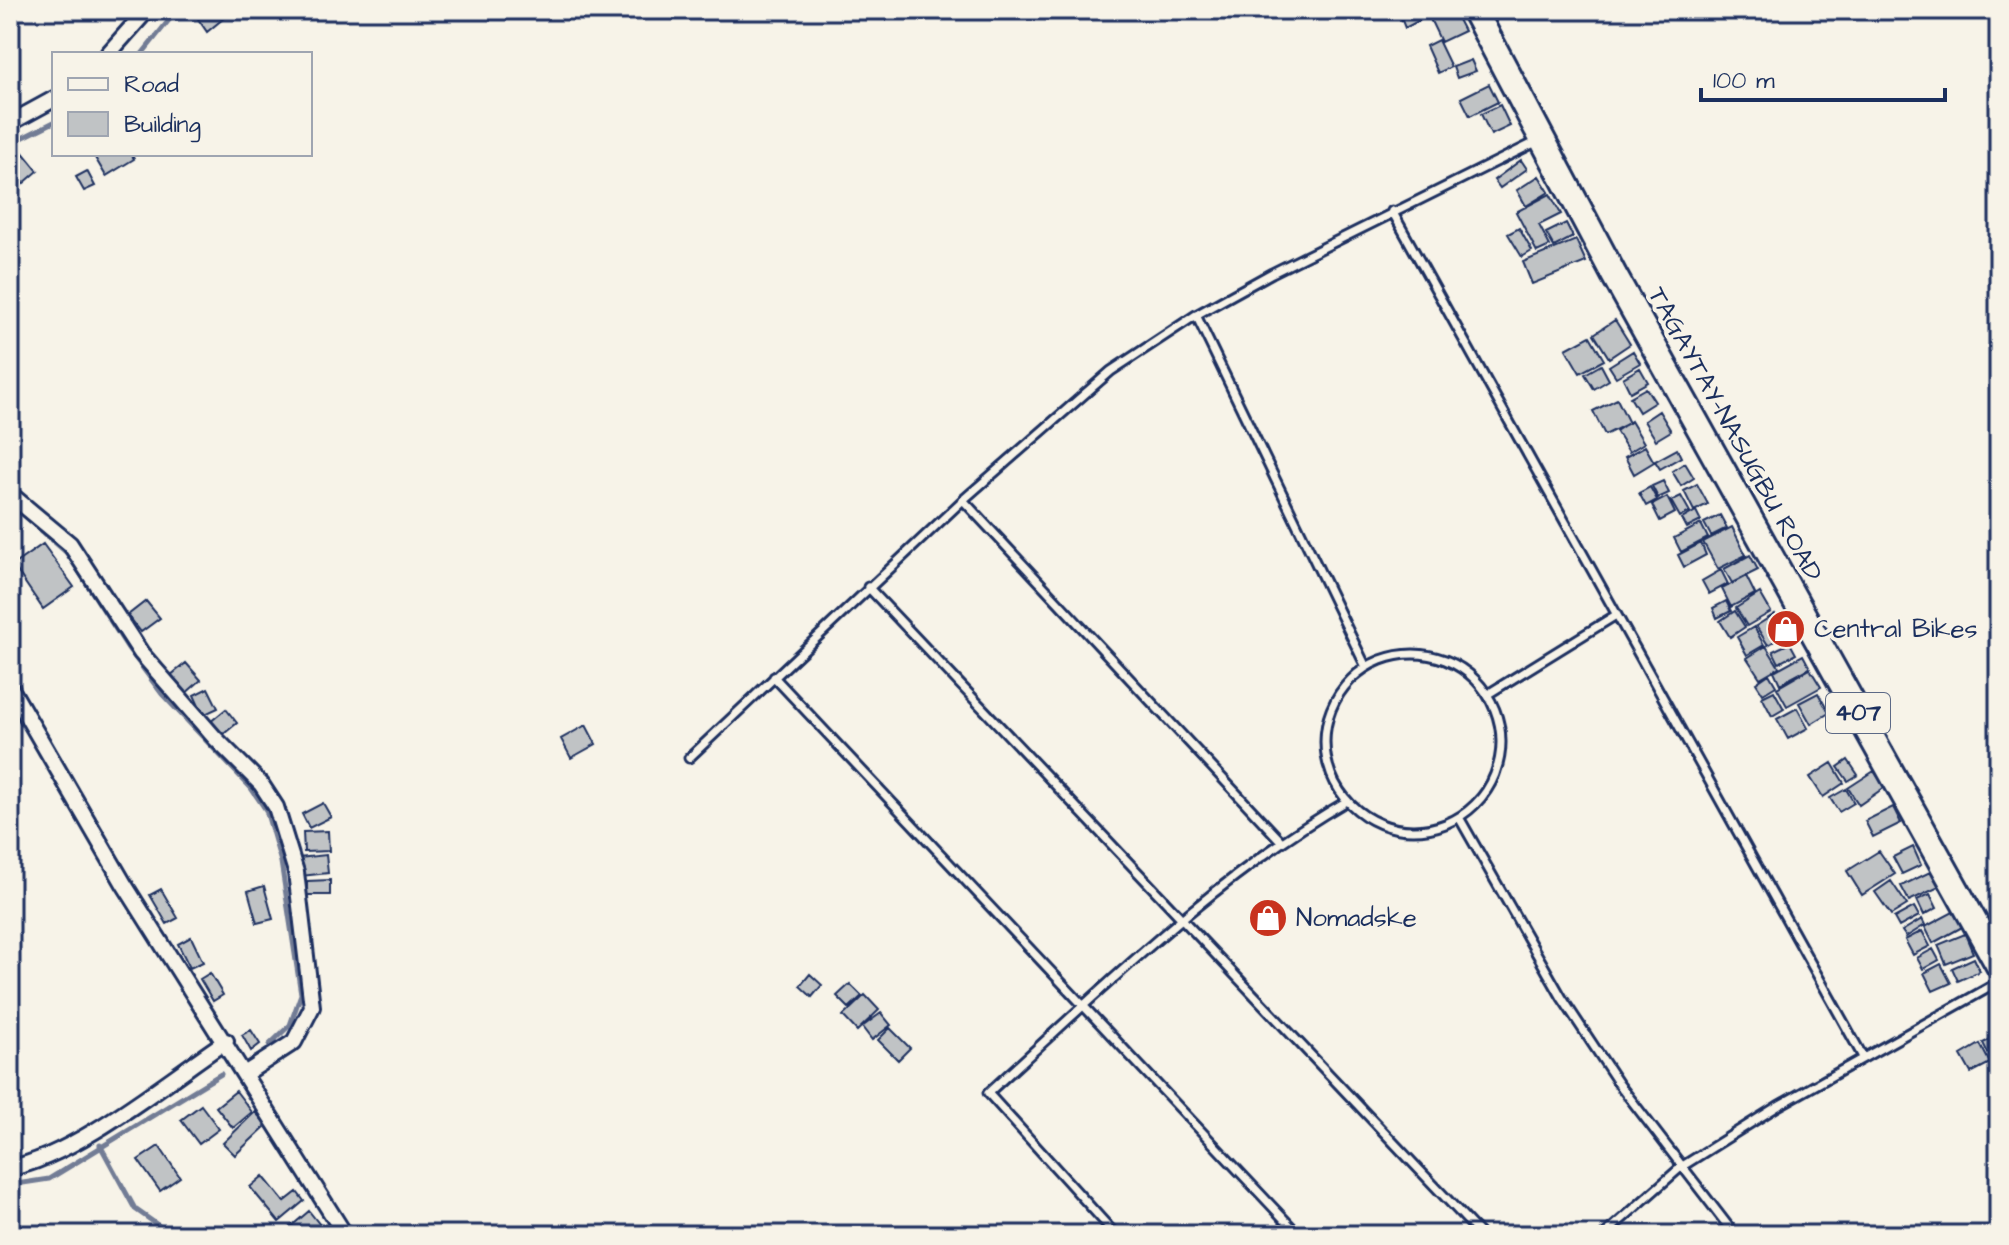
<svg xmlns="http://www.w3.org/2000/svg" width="2009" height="1245" font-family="'Architects Daughter',sans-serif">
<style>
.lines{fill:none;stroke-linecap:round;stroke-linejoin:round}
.stream{stroke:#727c95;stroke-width:5}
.building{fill:#c0c3c5;stroke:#1b2f5e;stroke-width:2}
.lane-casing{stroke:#1b2f5e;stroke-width:13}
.street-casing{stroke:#1b2f5e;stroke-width:20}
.primary-casing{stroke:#1b2f5e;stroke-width:30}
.lane{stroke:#f7f3e8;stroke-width:7}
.street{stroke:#f7f3e8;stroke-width:14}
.primary{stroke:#f7f3e8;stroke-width:24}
.labels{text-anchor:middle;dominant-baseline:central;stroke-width:8;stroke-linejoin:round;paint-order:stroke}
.shield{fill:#f7f3e8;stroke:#5d6a87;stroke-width:2}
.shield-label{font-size:24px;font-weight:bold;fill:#1b2f5e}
.street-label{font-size:26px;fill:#1b2f5e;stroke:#f7f3e8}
.poi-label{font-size:26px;fill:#1b2f5e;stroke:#f7f3e8;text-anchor:start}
</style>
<rect width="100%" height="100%" fill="#f7f3e8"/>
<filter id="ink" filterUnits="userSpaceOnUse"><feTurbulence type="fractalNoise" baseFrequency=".0125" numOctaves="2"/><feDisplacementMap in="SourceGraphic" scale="16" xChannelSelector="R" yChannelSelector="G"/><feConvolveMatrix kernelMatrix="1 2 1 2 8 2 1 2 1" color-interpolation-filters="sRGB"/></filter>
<g filter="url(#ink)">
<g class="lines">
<path class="stream" d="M 142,54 L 177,10
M 10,144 L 54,122
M 10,503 L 67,553 L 127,647 L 162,694 L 251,788 L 266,810 L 281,862 L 301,994 L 290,1025 L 269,1045
M 100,1145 L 135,1209 L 172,1235
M 10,1185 L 49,1179 L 221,1074"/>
</g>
<path class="building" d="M 192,10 L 228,10 L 230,13 L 207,32 Z
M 1398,10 L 1439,10 L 1405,28 Z
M 1449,10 L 1453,10 L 1464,31 L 1441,42 L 1430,19 Z
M 1438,40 L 1451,67 L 1438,73 L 1426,46 Z
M 1471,60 L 1476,71 L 1457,78 L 1453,67 Z
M 1489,84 L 1498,102 L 1470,116 L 1461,98 Z
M 1500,105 L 1510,126 L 1491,135 L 1481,114 Z
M 16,144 L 38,171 L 16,190 L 10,182 L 10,149 Z
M 97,154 L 131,154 L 134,159 L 106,176 L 94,156 Z
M 1521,160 L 1527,169 L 1500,188 L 1494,180 Z
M 87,171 L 95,186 L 84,191 L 76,177 Z
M 1539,176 L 1549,192 L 1526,206 L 1517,190 Z
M 1550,194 L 1561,214 L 1539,225 L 1550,246 L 1537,252 L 1516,212 Z
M 1566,223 L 1573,237 L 1554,247 L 1546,233 Z
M 1519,228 L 1532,251 L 1522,257 L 1508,234 Z
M 1576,240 L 1586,262 L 1532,284 L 1523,262 Z
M 1615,320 L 1630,344 L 1609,358 L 1594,334 Z
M 1590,336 L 1604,360 L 1580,373 L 1566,349 Z
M 1633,351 L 1640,363 L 1616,377 L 1609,366 Z
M 1601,365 L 1609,380 L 1594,389 L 1585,374 Z
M 1640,368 L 1648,382 L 1630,392 L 1623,378 Z
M 1646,388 L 1655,402 L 1639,412 L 1630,397 Z
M 1617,399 L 1629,423 L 1605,435 L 1593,411 Z
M 1659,411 L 1671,431 L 1656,440 L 1644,421 Z
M 1631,421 L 1644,443 L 1629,452 L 1616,431 Z
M 1645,446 L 1654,462 L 1634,474 L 1625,457 Z
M 1677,449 L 1681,457 L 1660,469 L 1655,461 Z
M 1685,463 L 1694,478 L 1681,486 L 1672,471 Z
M 1663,481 L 1669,493 L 1658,498 L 1652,486 Z
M 1697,484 L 1708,504 L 1694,511 L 1684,491 Z
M 1650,487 L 1657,500 L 1646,506 L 1639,493 Z
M 1681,496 L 1690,512 L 1680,517 L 1671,501 Z
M 1667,497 L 1675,513 L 1660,521 L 1652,505 Z
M 1696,511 L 1701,521 L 1687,528 L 1682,519 Z
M 1720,515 L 1727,528 L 1711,536 L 1704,523 Z
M 1701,524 L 1708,538 L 1681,552 L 1674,538 Z
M 1732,527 L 1746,555 L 1718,569 L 1703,542 Z
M 1701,543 L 1706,555 L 1684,567 L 1678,555 Z
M 43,544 L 74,587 L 43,609 L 13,565 Z
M 1750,555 L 1758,570 L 1732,583 L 1724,569 Z
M 1721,570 L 1728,584 L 1709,594 L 1702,581 Z
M 1746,576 L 1755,594 L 1731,607 L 1722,589 Z
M 1760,593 L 1771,612 L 1747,626 L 1736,608 Z
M 146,601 L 160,618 L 141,632 L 128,615 Z
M 1726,601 L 1731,611 L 1717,618 L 1713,608 Z
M 1735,611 L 1745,627 L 1730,637 L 1720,621 Z
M 1775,614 L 1787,633 L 1768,645 L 1756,626 Z
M 1754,627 L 1764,645 L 1747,655 L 1737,637 Z
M 1790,643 L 1796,654 L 1779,663 L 1773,651 Z
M 1766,646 L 1779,667 L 1760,678 L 1747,658 Z
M 1803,655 L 1810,668 L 1780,684 L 1774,671 Z
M 186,663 L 201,680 L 185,694 L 170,676 Z
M 1810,669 L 1821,687 L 1787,706 L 1777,688 Z
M 1769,674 L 1776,686 L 1763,694 L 1756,683 Z
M 208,688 L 218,708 L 203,715 L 194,695 Z
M 1774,691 L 1784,709 L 1772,716 L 1762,697 Z
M 1818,693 L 1829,713 L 1811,724 L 1799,703 Z
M 1797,708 L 1808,728 L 1788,739 L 1777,719 Z
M 226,709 L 237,723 L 220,737 L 209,723 Z
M 586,725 L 596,744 L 571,758 L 561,739 Z
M 1848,760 L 1858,775 L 1848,781 L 1838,767 Z
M 1832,763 L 1844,783 L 1823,797 L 1810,777 Z
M 1874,771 L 1885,787 L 1859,805 L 1848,788 Z
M 1846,789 L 1854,803 L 1839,812 L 1830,798 Z
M 323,803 L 331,817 L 309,828 L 302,814 Z
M 1893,807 L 1901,823 L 1873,837 L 1865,821 Z
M 328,831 L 329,851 L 304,852 L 303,832 Z
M 1913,847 L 1921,865 L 1902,874 L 1893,857 Z
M 1879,851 L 1895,874 L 1862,895 L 1847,871 Z
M 326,855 L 328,873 L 301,876 L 299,858 Z
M 1932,871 L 1939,887 L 1909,901 L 1901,886 Z
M 330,880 L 330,895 L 307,895 L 307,881 Z
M 1891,881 L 1907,905 L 1891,915 L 1875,892 Z
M 264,886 L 273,919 L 257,923 L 248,891 Z
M 161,889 L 178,918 L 167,924 L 150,895 Z
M 1930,894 L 1937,908 L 1924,915 L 1917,900 Z
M 1914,907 L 1919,916 L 1899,927 L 1894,918 Z
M 1955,911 L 1964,926 L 1933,943 L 1925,927 Z
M 1922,919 L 1925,925 L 1906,937 L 1902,931 Z
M 1922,931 L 1930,946 L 1913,955 L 1905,940 Z
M 1965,934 L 1973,953 L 1946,964 L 1938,945 Z
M 191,937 L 203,962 L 190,968 L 178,944 Z
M 1933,949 L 1939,960 L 1923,969 L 1917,958 Z
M 1974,958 L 1980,971 L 1958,981 L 1952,968 Z
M 1941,964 L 1951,983 L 1933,991 L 1924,973 Z
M 210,973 L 223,995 L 213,1001 L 200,979 Z
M 810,974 L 822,985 L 812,997 L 800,986 Z
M 850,984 L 862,996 L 849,1008 L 837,996 Z
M 865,995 L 879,1010 L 857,1031 L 843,1016 Z
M 881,1013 L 891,1025 L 872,1040 L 862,1027 Z
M 890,1028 L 910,1048 L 898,1060 L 878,1040 Z
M 251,1030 L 260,1044 L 251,1051 L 242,1035 Z
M 1993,1038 L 1999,1057 L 1992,1061 L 1983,1043 Z
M 1980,1044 L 1990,1063 L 1971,1073 L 1961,1055 Z
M 236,1091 L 252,1112 L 233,1128 L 216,1107 Z
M 201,1105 L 219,1129 L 199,1144 L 181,1120 Z
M 255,1112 L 267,1125 L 235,1155 L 223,1143 Z
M 159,1146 L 180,1177 L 160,1191 L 138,1160 Z
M 263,1176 L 284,1202 L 297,1192 L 304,1201 L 279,1222 L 250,1187 Z
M 309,1211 L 320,1225 L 306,1235 L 281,1235 Z"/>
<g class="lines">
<defs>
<path id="lane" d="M 1392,211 L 1863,1057
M 1196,315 L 1366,667
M 963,500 L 1280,840
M 868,587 L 1481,1235
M1325 742a88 88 0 1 1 176 0a88 88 0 1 1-176 0Z
M 774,677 L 1299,1235
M 1488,694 L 1616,615
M 689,758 L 963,500 L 1111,371 L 1196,315 L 1272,273 L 1538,141
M 1460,819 L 1562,998 L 1619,1084 L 1735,1235
M 1116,1235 L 988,1093 C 1104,988 1211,880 1347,801
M 1604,1235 L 1681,1167 L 1778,1106 L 1999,982"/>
<path id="street" d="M 108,54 L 147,10
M 10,123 L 54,99
M 10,494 L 70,544 L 141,653 L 215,738 L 261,784 L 276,807 L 296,872 L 312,1007 L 294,1042 L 246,1073
M 10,687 L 124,884 L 345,1235
M 10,1168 C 74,1157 169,1079 226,1041"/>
<path id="primary" d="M 1474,10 L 1614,275 L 1999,966"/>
</defs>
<use href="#lane" class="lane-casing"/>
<use href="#street" class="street-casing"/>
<use href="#primary" class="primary-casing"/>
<use href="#lane" class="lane"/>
<use href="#street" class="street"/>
<use href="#primary" class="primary"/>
</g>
</g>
<defs>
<symbol id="shop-disc" viewBox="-11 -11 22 22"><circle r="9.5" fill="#c8321e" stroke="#f7f3e8"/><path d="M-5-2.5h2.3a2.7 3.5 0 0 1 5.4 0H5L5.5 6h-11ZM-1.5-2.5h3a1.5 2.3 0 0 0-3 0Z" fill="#fff"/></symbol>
</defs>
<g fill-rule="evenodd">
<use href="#shop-disc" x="1764" y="607" width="44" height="44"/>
<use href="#shop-disc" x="1246" y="896" width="44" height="44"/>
</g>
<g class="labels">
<rect class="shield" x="1826" y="693" width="64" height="40" rx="6"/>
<g class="shield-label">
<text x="1858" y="713">407</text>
</g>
<g class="street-label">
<text transform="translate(1735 434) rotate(61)">TAGAYTAY-NASUGBU ROAD</text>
</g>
<g class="poi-label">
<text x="1814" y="629">Central Bikes</text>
<text x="1296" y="918">Nomadske</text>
</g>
</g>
<rect width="2009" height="1245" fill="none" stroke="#f7f3e8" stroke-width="40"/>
<rect x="20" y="20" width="1969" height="1205" fill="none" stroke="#1b2f5e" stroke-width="3" filter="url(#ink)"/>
<rect x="52" y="52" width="260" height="104" fill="#f7f3e8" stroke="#9fa5b1" stroke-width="2"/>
<rect x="68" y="78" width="40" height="12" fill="#f7f3e8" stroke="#9fa5b1" stroke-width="2"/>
<text x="124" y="92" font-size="24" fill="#1b2f5e">Road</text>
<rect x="68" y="112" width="40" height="24" fill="#c0c3c5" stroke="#9fa5b1" stroke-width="2"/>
<text x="124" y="132" font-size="24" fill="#1b2f5e">Building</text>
<path d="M1701 88v12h244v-12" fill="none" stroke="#1b2f5e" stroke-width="4"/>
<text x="1713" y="88" font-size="24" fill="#1b2f5e" stroke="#f7f3e8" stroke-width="6" paint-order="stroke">100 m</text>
</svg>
